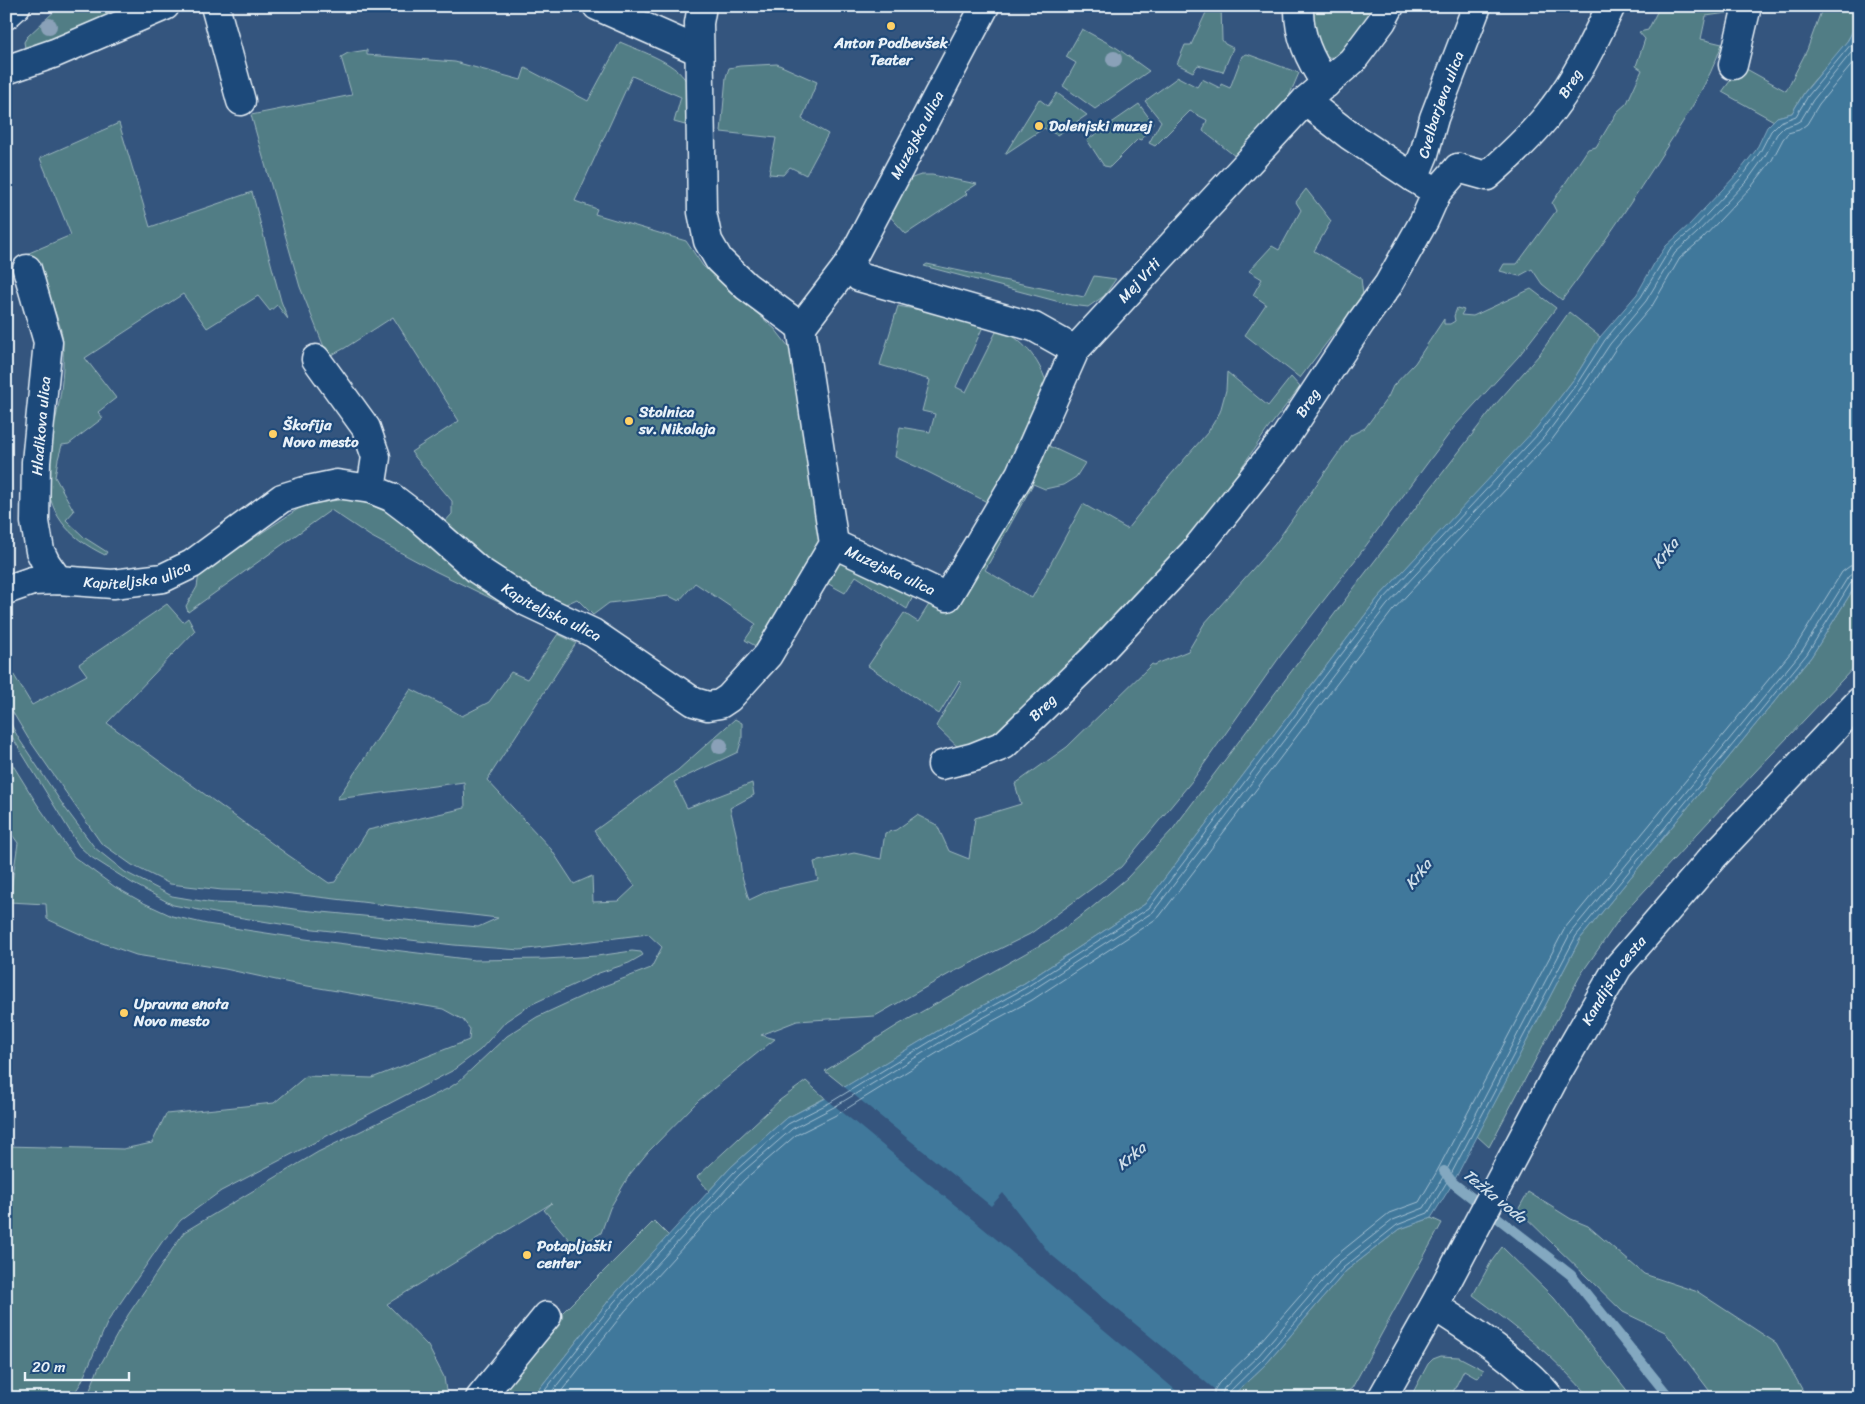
<svg xmlns="http://www.w3.org/2000/svg" width="1865" height="1404" font-family="Sriracha,sans-serif">
<style>
.green{fill:#517d85;stroke:#9cb7be}
.water{fill:#40789b;stroke:#83a8c0}
.pier{fill:#34557e}
.lines{fill:none;stroke-linecap:round;stroke-linejoin:round}
.shore{stroke:#a5c1d3;stroke-width:1}
.stream{stroke:#83a8c0;stroke-width:10}
.pedestrian-casing{stroke:#e8f1f8;stroke-width:31}
.minor-casing{stroke:#e8f1f8;stroke-width:31}
.secondary-casing{stroke:#e8f1f8;stroke-width:31}
.pedestrian{stroke:#1f4a7a;stroke-width:28}
.minor{stroke:#1f4a7a;stroke-width:28}
.secondary{stroke:#1f4a7a;stroke-width:28}
.tree{fill:#8aa1b8}
.poi-dot{fill:#ffd166;stroke:#1f4a7a;stroke-width:2}
.labels{text-anchor:middle;dominant-baseline:central;stroke-width:4.5;stroke-linejoin:round;paint-order:stroke}
.poi-label{font-size:15px;font-weight:bold;fill:#e8f1f8;stroke:#1f4a7a;text-anchor:start}
.street-label{font-size:15px;fill:#e8f1f8;stroke:#1f4a7a}
.water-label{font-size:16px;font-style:italic;fill:#cfdfea;stroke:#1f4a7a}
</style>
<rect width="100%" height="100%" fill="#34557e"/>
<filter id="ink" filterUnits="userSpaceOnUse"><feTurbulence type="fractalNoise" baseFrequency=".02" numOctaves="2"/><feDisplacementMap in="SourceGraphic" scale="10" xChannelSelector="R" yChannelSelector="G"/><feConvolveMatrix kernelMatrix="1 2 1 2 8 2 1 2 1" color-interpolation-filters="sRGB"/></filter>
<g filter="url(#ink)">
<path class="green" d="M 60,6 L 137,6 L 31,51 L 25,48 L 24,42 L 27,37 Z
M 1209,6 L 1221,6 L 1222,40 L 1225,44 L 1233,48 L 1223,72 L 1198,65 L 1193,72 L 1177,64 L 1185,45 L 1191,45 Z
M 1312,6 L 1377,6 L 1347,53 L 1334,57 L 1320,58 L 1315,43 Z
M 1660,6 L 1733,6 L 1732,11 L 1727,13 L 1706,16 L 1701,39 L 1722,44 C 1709,82 1688,114 1666,148 C 1633,200 1599,251 1562,300 L 1542,284 L 1532,269 L 1519,276 L 1500,271 L 1504,264 L 1517,264 L 1556,211 L 1552,203 L 1588,149 L 1596,147 L 1617,112 L 1627,103 L 1642,70 L 1636,66 L 1645,39 L 1639,32 L 1648,30 Z
M 1823,6 L 1859,6 C 1859,41 1823,66 1804,93 C 1800,99 1796,106 1792,113 L 1777,117 L 1774,121 L 1722,92 L 1741,66 L 1786,91 L 1807,50 Z
M 1082,29 L 1117,48 L 1149,71 L 1095,109 L 1063,86 L 1076,63 L 1066,57 Z
M 620,42 C 640,51 682,64 688,86 C 691,98 686,113 685,125 L 674,122 L 681,97 L 632,76 L 575,201 L 597,209 L 595,214 L 686,241 L 703,266 L 775,329 L 792,351 L 821,539 L 812,564 L 759,648 L 745,640 L 756,624 L 695,583 L 679,601 L 669,596 L 609,603 L 593,615 L 577,599 L 566,604 L 562,609 L 505,575 L 442,525 L 452,514 L 452,501 L 411,452 L 459,421 L 393,317 L 345,348 L 328,357 L 300,287 L 251,115 L 352,95 L 341,57 L 348,53 L 367,50 L 367,55 L 455,62 L 521,80 L 525,68 L 588,101 Z
M 1247,54 L 1299,73 L 1290,94 L 1282,109 L 1240,160 L 1203,131 L 1207,120 L 1190,111 L 1155,146 L 1149,143 L 1161,121 L 1145,101 L 1178,77 L 1197,87 L 1202,79 L 1220,88 L 1221,84 L 1230,88 L 1242,56 Z
M 777,64 L 817,82 L 802,119 L 828,134 L 806,175 L 790,167 L 783,175 L 769,174 L 776,138 L 721,132 L 726,77 L 729,68 L 740,66 Z
M 1057,93 L 1087,115 L 1057,135 L 1044,128 L 1005,154 L 1039,99 L 1048,106 Z
M 1139,104 L 1153,123 L 1141,140 L 1138,139 L 1110,167 L 1104,166 L 1087,140 Z
M 119,123 L 150,227 L 252,192 L 281,301 L 288,319 L 277,305 L 270,311 L 258,296 L 207,328 L 183,294 L 85,358 L 116,398 L 98,412 L 103,418 L 69,444 L 62,445 L 58,459 L 55,477 L 74,511 L 66,520 L 85,538 L 107,552 L 105,555 C 66,536 48,514 46,470 C 46,463 44,454 46,447 C 47,438 53,430 55,422 C 62,394 65,363 62,335 C 58,312 38,275 29,253 L 71,235 L 40,158 Z
M 921,175 L 932,175 L 977,184 L 965,192 L 967,194 L 906,234 L 886,212 C 897,191 897,182 921,175 Z
M 1306,189 L 1331,221 L 1314,251 L 1361,278 L 1363,295 L 1300,378 L 1245,335 L 1266,304 L 1253,295 L 1262,279 L 1249,271 L 1272,246 L 1279,250 L 1301,210 L 1296,202 Z
M 927,264 L 1084,297 L 1094,276 L 1116,279 L 1104,296 L 1088,307 L 1071,305 L 924,266 Z
M 1531,289 L 1556,308 L 1518,357 L 1455,426 L 1356,559 L 1281,655 L 1192,781 L 1121,867 L 1030,934 L 949,974 L 875,1016 L 797,1021 L 761,1035 L 775,1039 L 698,1101 L 648,1152 L 630,1174 L 610,1208 L 601,1233 L 576,1248 L 544,1210 L 552,1203 L 387,1304 L 428,1346 L 444,1377 L 447,1398 L 87,1398 L 98,1369 L 128,1315 L 184,1232 L 318,1152 L 449,1088 L 458,1082 L 507,1036 L 537,1017 L 604,986 L 651,968 L 662,947 L 648,934 L 520,950 L 454,945 L 305,928 L 225,915 L 173,905 L 132,883 L 91,857 L 79,846 L 6,727 L 6,715 L 19,739 L 65,808 L 95,848 L 125,872 L 172,896 L 213,903 L 267,905 L 301,910 L 478,927 L 498,918 L 267,891 L 222,890 L 170,884 L 132,865 L 101,843 L 28,738 L 6,701 L 6,662 L 32,705 L 87,675 L 79,664 L 167,604 L 183,622 L 188,618 L 195,631 L 107,723 L 288,855 L 329,883 L 335,882 L 368,830 L 465,808 L 464,782 L 337,799 L 411,689 L 441,704 L 462,716 L 489,702 L 511,672 L 527,679 L 558,634 L 576,643 L 487,780 L 551,849 L 574,884 L 592,876 L 593,902 L 619,901 L 635,886 L 594,831 L 678,770 L 735,719 L 742,723 L 742,739 L 738,752 L 674,782 L 687,808 L 752,783 L 754,795 L 730,808 L 737,837 L 742,876 L 749,900 L 768,891 L 818,880 L 814,862 L 854,853 L 881,859 L 885,833 L 896,830 L 917,815 L 937,825 L 949,851 L 969,859 L 975,818 L 1021,804 L 1015,784 L 1067,747 L 1152,664 L 1154,665 L 1188,651 L 1204,624 L 1275,544 L 1351,435 L 1365,428 L 1388,397 L 1393,386 L 1415,363 L 1444,319 L 1444,324 L 1450,324 L 1455,321 L 1454,316 L 1457,308 L 1464,310 L 1461,315 L 1473,316 Z
M 898,306 L 985,322 L 956,387 L 966,392 L 999,326 C 1024,343 1037,355 1047,384 L 991,504 L 928,472 L 895,457 L 900,427 L 930,432 L 935,414 L 922,411 L 930,380 L 880,365 Z
M 1569,312 L 1600,337 L 1574,379 L 1536,429 L 1378,598 L 1145,904 L 1023,984 L 954,1021 L 845,1087 L 825,1071 L 898,1025 L 1049,940 L 1090,909 L 1127,878 L 1173,829 L 1363,576 L 1495,405 L 1539,355 Z
M 1227,372 L 1268,406 L 1291,377 L 1300,387 L 1267,430 L 1224,493 L 1186,542 L 1084,650 L 992,738 L 963,752 L 936,726 L 961,683 L 959,681 L 939,714 L 868,666 L 904,613 L 918,622 L 933,598 L 1047,445 L 1085,463 L 1076,477 L 1063,485 L 1045,489 L 1033,484 L 985,570 L 1032,598 L 1083,504 L 1127,529 L 1168,478 L 1208,432 L 1220,412 L 1226,390 Z
M 349,499 L 367,503 L 395,516 L 527,616 L 435,571 L 370,536 L 331,510 L 188,612 L 186,606 L 197,587 L 199,574 L 298,509 L 313,503 Z
M 840,558 L 916,590 L 907,609 L 856,576 L 845,593 L 825,582 Z
M 1859,580 L 1859,662 L 1735,793 L 1622,915 L 1581,974 L 1489,1147 L 1477,1136 L 1580,939 L 1811,657 Z
M 6,754 L 37,804 L 74,857 L 115,887 L 144,903 L 172,916 L 207,924 L 305,939 L 474,960 L 545,959 L 597,956 L 632,951 L 641,952 L 643,955 L 629,963 L 599,973 L 530,1005 L 506,1021 L 480,1050 L 452,1071 L 221,1191 L 181,1220 L 162,1242 L 108,1321 L 81,1383 L 71,1398 L 6,1398 L 6,1146 L 123,1149 L 152,1143 L 166,1114 L 274,1103 L 306,1076 L 372,1078 L 469,1040 L 470,1029 L 463,1020 L 443,1009 L 290,983 L 225,969 L 136,955 L 91,939 L 47,919 L 46,904 L 9,902 L 18,843 L 6,826 Z
M 806,1081 L 825,1098 L 785,1119 L 731,1167 L 709,1191 L 697,1177 L 780,1100 Z
M 1528,1192 L 1571,1219 L 1588,1226 L 1644,1274 L 1698,1292 L 1776,1343 L 1807,1398 L 1715,1398 L 1665,1332 L 1623,1312 L 1518,1210 Z
M 1431,1218 L 1442,1223 L 1352,1388 L 1338,1398 L 1230,1398 L 1267,1363 L 1346,1271 L 1400,1229 Z
M 654,1221 L 669,1236 L 610,1299 L 532,1398 L 490,1398 L 540,1335 Z
M 1502,1247 L 1554,1298 L 1633,1398 L 1590,1398 C 1556,1358 1515,1326 1473,1295 L 1491,1262 Z
M 1441,1356 L 1459,1357 L 1484,1370 L 1478,1378 L 1464,1370 L 1450,1398 L 1410,1398 L 1428,1364 L 1433,1359 Z"/>
<path class="water" d="M 1859,18 L 1859,580 L 1811,657 L 1580,939 L 1453,1183 L 1431,1218 L 1400,1229 L 1346,1271 L 1267,1363 L 1230,1398 L 532,1398 L 610,1299 L 731,1167 L 785,1119 L 828,1097 L 954,1021 L 1023,984 L 1145,904 L 1378,598 L 1536,428 L 1574,379 L 1600,337 L 1637,294 L 1655,262 L 1666,246 L 1689,225 L 1738,173 L 1756,150 L 1767,127 L 1777,117 L 1792,113 L 1804,93 L 1848,40 Z"/>
<path class="pier" d="M 843,1086 L 991,1206 L 1003,1193 L 1049,1253 L 1225,1398 L 1185,1398 L 995,1238 L 824,1097 Z"/>
<g class="lines">
<path class="shore" d="M 539,1398 L 614,1302 L 735,1171 L 788,1124 L 831,1102 L 956,1026 L 1025,988 L 1149,908 L 1382,601 L 1540,432 L 1578,382 L 1605,340 L 1641,297 L 1670,249 L 1693,229 L 1742,177 L 1760,152 L 1771,131 L 1780,122 L 1796,116 L 1808,96 L 1852,43 L 1859,30
M 547,1398 L 619,1306 L 739,1175 L 792,1129 L 834,1107 L 959,1031 L 1028,993 L 1153,912 L 1387,605 L 1545,436 L 1583,385 L 1610,344 L 1646,301 L 1675,253 L 1697,233 L 1747,181 L 1765,156 L 1777,134 L 1784,127 L 1796,123 L 1801,120 L 1813,100 L 1859,43
M 556,1398 L 625,1311 L 744,1180 L 796,1135 L 838,1114 L 963,1037 L 1032,1000 L 1159,917 L 1393,610 L 1551,441 L 1589,390 L 1616,348 L 1652,306 L 1680,258 L 1702,239 L 1752,186 L 1772,160 L 1783,139 L 1788,133 L 1799,130 L 1807,124 L 1819,104 L 1859,56
M 1213,1398 L 1215,1389 L 1219,1383 L 1253,1350 L 1333,1258 L 1389,1213 L 1419,1202 L 1436,1173 L 1565,928 L 1796,646 L 1842,572 L 1850,566 L 1859,565
M 1221,1398 L 1224,1388 L 1259,1355 L 1338,1263 L 1393,1220 L 1424,1208 L 1443,1177 L 1571,932 L 1802,651 L 1848,577 L 1853,573 L 1859,572
M 1227,1398 L 1229,1392 L 1263,1359 L 1343,1268 L 1397,1225 L 1428,1213 L 1448,1180 L 1576,936 L 1807,654 L 1852,581 L 1859,579"/>
<path class="stream" d="M 1444,1171 L 1453,1183 L 1571,1275 L 1670,1398"/>
<defs>
<g id="pedestrian">
<path id="s1" d="M 1458,168 L 1487,176 C 1511,155 1536,132 1554,107 C 1578,76 1594,41 1611,6"/>
</g>
<g id="minor">
<path d="M 215,6 L 241,101"/>
<path d="M 597,6 L 699,51"/>
<path d="M 702,6 L 699,23 L 702,212 L 708,241 L 719,260 L 746,286 L 801,327"/>
<path d="M 1299,6 C 1298,36 1310,60 1326,84"/>
<path d="M 6,15 L 16,6"/>
<path d="M 1733,65 L 1747,6"/>
<path d="M 6,70 L 55,53 L 165,6"/>
<path d="M 1305,101 L 1349,135 L 1414,178"/>
<path id="s2" d="M 1437,192 L 1414,178 L 1424,154 L 1434,118 L 1477,6"/>
<path d="M 849,264 L 859,277 L 1034,327 L 1075,350"/>
<path d="M 27,269 L 48,342 L 36,462 L 35,522 L 40,551 L 46,563 L 58,580"/>
<path id="s3" d="M 801,327 L 849,264 L 985,6"/>
<path d="M 316,359 L 366,428 L 376,457 L 371,489"/>
<path id="s4" d="M 834,544 L 947,597 L 1020,474 L 1075,350 L 1305,101 L 1352,61 L 1382,21 L 1390,6"/>
<path id="s5" d="M 6,590 L 32,581 L 58,580 L 113,584 L 163,578 L 192,564 L 282,498 L 308,490 L 337,484 L 371,489 L 391,497 L 420,519 L 478,570 L 527,602 L 593,633 L 694,702 L 708,706 L 720,704 L 729,698 L 768,655 L 834,544 L 801,327"/>
<path id="s6" d="M 942,765 L 974,757 L 1004,745 L 1093,659 L 1194,552 L 1284,439 L 1361,322 L 1388,285 L 1424,221 L 1437,192 L 1458,168"/>
<path d="M 1434,1306 C 1473,1331 1521,1362 1550,1398"/>
<path d="M 480,1398 L 547,1316"/>
</g>
<g id="secondary">
<path id="s7" d="M 1382,1398 L 1434,1306 L 1556,1075 L 1618,967 L 1713,857 L 1859,702"/>
</g>
</defs>
<use href="#pedestrian" class="pedestrian-casing"/>
<use href="#minor" class="minor-casing"/>
<use href="#secondary" class="secondary-casing"/>
<use href="#pedestrian" class="pedestrian"/>
<use href="#minor" class="minor"/>
<use href="#secondary" class="secondary"/>
</g>
<g class="tree">
<circle cx="49" cy="26" r="8"/>
<circle cx="1114" cy="59" r="8"/>
<circle cx="720" cy="746" r="8"/>
</g>
</g>
<g class="poi-dot">
<circle cx="891" cy="26" r="5"/>
<circle cx="1039" cy="126" r="5"/>
<circle cx="629" cy="421" r="5"/>
<circle cx="273" cy="434" r="5"/>
<circle cx="124" cy="1013" r="5"/>
<circle cx="527" cy="1255" r="5"/>
</g>
<g class="labels">
<g class="poi-label">
<text x="891" y="43" text-anchor="middle">Anton Podbevšek<tspan x="891" dy="17">Teater</tspan></text>
<text x="1049" y="126">Dolenjski muzej</text>
<text x="639" y="412">Stolnica<tspan x="639" dy="17">sv. Nikolaja</tspan></text>
<text x="283" y="425">Škofija<tspan x="283" dy="17">Novo mesto</tspan></text>
<text x="134" y="1004">Upravna enota<tspan x="134" dy="17">Novo mesto</tspan></text>
<text x="537" y="1246">Potapljaški<tspan x="537" dy="17">center</tspan></text>
</g>
<g class="street-label">
<text stroke="none"><textPath href="#s1" startOffset="155">Breg</textPath></text>
<text stroke="none"><textPath href="#s2" startOffset="105">Cvelbarjeva ulica</textPath></text>
<text stroke="none"><textPath href="#s3" startOffset="225">Muzejska ulica</textPath></text>
<text stroke="none"><textPath href="#s4" startOffset="498">Mej Vrti</textPath></text>
<text stroke="none"><textPath href="#s6" startOffset="524">Breg</textPath></text>
<text transform="translate(41 426) rotate(-85)">Hladikova ulica</text>
<text stroke="none"><textPath href="#s5" startOffset="134">Kapiteljska ulica</textPath></text>
<text stroke="none"><textPath href="#s4" startOffset="62">Muzejska ulica</textPath></text>
<text stroke="none"><textPath href="#s5" startOffset="614">Kapiteljska ulica</textPath></text>
<text stroke="none"><textPath href="#s6" startOffset="119">Breg</textPath></text>
<text stroke="none"><textPath href="#s7" startOffset="478">Kandijska cesta</textPath></text>
</g>
<g class="water-label">
<text transform="translate(1665 553) rotate(-52)">Krka</text>
<text transform="translate(1418 874) rotate(-52)">Krka</text>
<text transform="translate(1131 1156) rotate(-40)">Krka</text>
<text transform="translate(1495 1196) rotate(39)">Težka voda</text>
</g>
</g>
<rect width="1865" height="1404" fill="none" stroke="#1f4a7a" stroke-width="25"/>
<rect x="12" y="12" width="1840" height="1379" fill="none" stroke="#e8f1f8" stroke-width="2" filter="url(#ink)"/>
<path d="M25 1372v8h104v-8" fill="none" stroke="#e8f1f8" stroke-width="2.5"/>
<text x="32" y="1372" font-size="15" fill="#e8f1f8" stroke="#1f4a7a" stroke-width="4" paint-order="stroke">20 m</text>
</svg>
